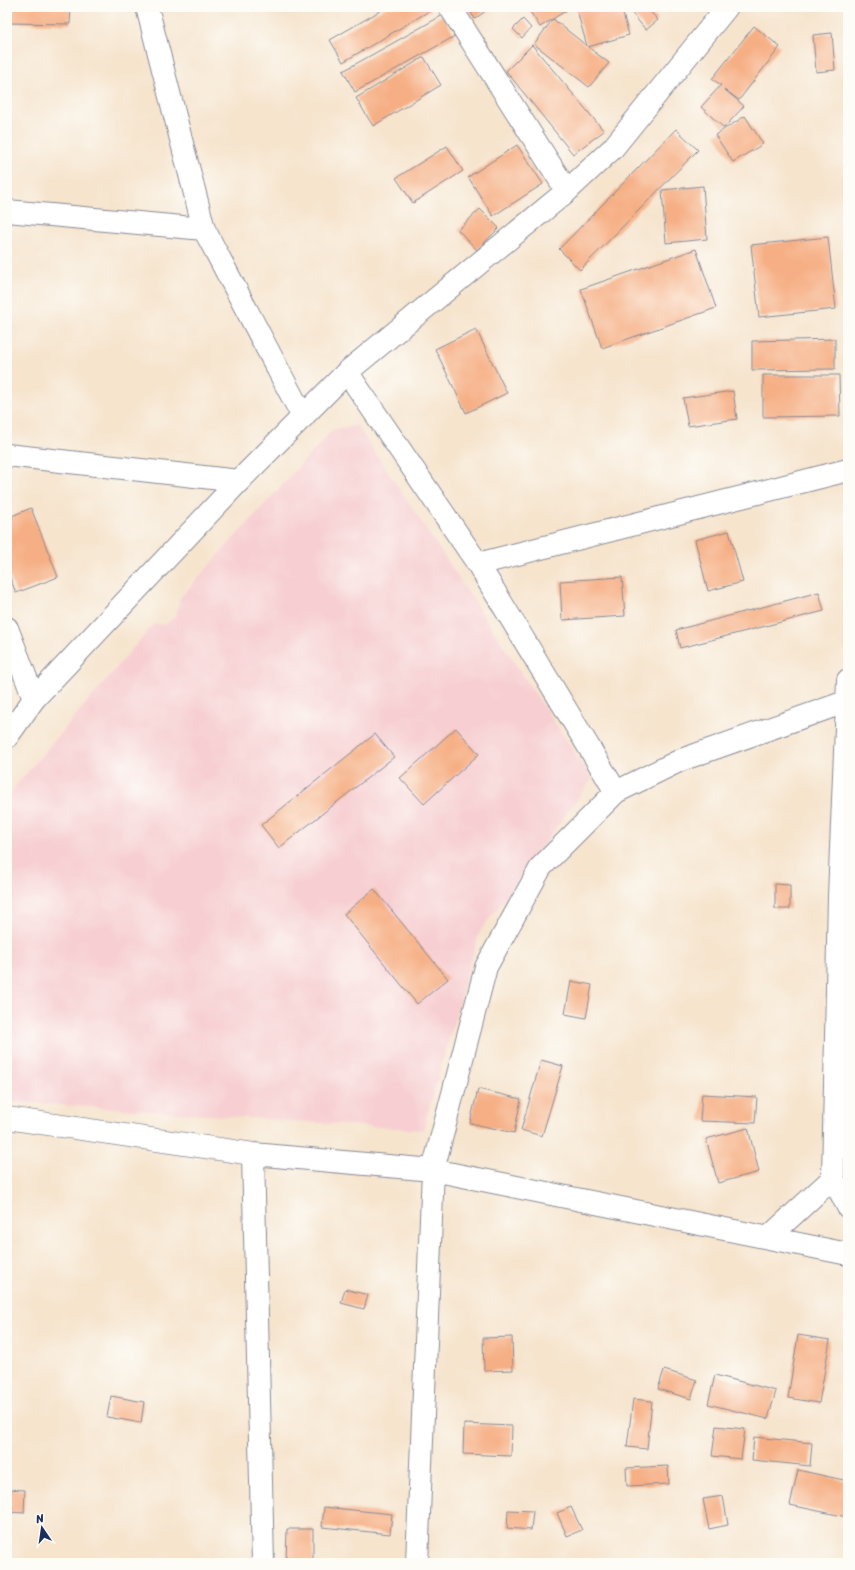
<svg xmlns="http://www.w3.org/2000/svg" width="855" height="1570" font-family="Sriracha,sans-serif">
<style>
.built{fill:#f7cfd2}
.building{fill:#f6af84}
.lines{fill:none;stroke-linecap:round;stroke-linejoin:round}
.street-casing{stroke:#888a96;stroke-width:24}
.secondary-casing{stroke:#888a96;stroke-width:24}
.street{stroke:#fff;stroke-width:22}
.secondary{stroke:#fff;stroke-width:22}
</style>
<rect width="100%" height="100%" fill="#fdfcf7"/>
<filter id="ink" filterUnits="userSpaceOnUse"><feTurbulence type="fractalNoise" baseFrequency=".025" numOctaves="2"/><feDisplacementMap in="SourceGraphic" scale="8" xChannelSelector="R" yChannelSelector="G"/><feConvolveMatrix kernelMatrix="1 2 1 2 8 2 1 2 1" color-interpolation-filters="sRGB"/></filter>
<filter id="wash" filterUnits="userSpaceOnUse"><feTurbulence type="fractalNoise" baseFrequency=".012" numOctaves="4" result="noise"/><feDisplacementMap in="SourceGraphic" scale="16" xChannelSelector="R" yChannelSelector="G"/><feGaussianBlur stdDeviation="0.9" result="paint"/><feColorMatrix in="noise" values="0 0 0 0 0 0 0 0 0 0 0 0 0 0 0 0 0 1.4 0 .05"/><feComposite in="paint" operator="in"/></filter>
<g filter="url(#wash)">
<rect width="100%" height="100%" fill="#f6e4cd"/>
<path class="built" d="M 357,425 L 592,779 L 479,933 L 423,1130 L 7,1101 L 7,796 L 154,624 L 165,625 L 176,616 L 180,598 L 332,430 Z"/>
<g id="blocks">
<path class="building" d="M 7,7 L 71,7 L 70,24 L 7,23 Z
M 387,7 L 429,7 L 431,10 L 343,62 L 330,40 Z
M 467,7 L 491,7 L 475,19 Z
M 527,7 L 565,7 L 567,10 L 540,27 Z
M 576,7 L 621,7 L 629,35 L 588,47 L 609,63 L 589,87 L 534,44 L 553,19 L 587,46 Z
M 636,7 L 646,7 L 658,20 L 646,30 L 630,11 Z
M 443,15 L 455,36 L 355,92 L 343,71 Z
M 523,19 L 531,28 L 522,38 L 513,29 Z
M 754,26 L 780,47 L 739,100 L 724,89 L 744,106 L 724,128 L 701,107 L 721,85 L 712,79 Z
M 832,33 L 835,70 L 816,72 L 813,35 Z
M 532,45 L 604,131 L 573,154 L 506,71 Z
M 424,57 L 441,85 L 373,126 L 356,98 Z
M 745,116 L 763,144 L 733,162 L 715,135 Z
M 676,129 L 698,150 L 580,270 L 559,249 Z
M 517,145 L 543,184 L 493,216 L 468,177 Z
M 447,146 L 463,171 L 413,203 L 396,178 Z
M 703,186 L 707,239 L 666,243 L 662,190 Z
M 480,209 L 499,228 L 477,250 L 458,230 Z
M 828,237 L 836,309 L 759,317 L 751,245 Z
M 696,249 L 716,308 L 602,348 L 581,289 Z
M 476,329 L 507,393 L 466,413 L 435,349 Z
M 835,339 L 835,369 L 752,370 L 752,341 Z
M 763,375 L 839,375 L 840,416 L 763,417 Z
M 733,391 L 737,419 L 688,426 L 683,398 Z
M 31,508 L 58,577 L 16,593 L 7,570 L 7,518 Z
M 729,531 L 743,582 L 708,591 L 695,540 Z
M 622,577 L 625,616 L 562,620 L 560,581 Z
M 819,592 L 824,611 L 680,648 L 676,630 Z
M 456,728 L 479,754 L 424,804 L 400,778 Z
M 375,734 L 394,757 L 279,848 L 261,825 Z
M 775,884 L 790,885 L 790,909 L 775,909 Z
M 374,889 L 448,979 L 417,1004 L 344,914 Z
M 571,981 L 592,985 L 586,1018 L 565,1014 Z
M 541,1060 L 563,1066 L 542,1136 L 521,1130 Z
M 478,1089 L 521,1099 L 514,1133 L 470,1123 Z
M 702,1094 L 757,1097 L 755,1123 L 700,1121 Z
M 748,1128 L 759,1172 L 718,1183 L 706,1139 Z
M 345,1289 L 368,1295 L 364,1309 L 341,1303 Z
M 798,1335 L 830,1340 L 819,1403 L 788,1398 Z
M 512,1337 L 513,1370 L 484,1371 L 483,1338 Z
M 664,1370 L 697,1380 L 691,1399 L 658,1389 Z
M 715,1375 L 776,1391 L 768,1419 L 708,1404 Z
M 111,1396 L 144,1402 L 141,1423 L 107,1417 Z
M 633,1399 L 652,1401 L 647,1449 L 627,1447 Z
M 464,1424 L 512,1426 L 511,1456 L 463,1454 Z
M 716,1426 L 745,1429 L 741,1459 L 712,1456 Z
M 754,1437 L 812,1443 L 810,1466 L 752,1460 Z
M 668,1466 L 669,1484 L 627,1486 L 626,1468 Z
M 798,1470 L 848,1481 L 847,1517 L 790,1505 Z
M 7,1489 L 25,1490 L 24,1513 L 7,1512 Z
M 723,1496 L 728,1525 L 709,1529 L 703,1499 Z
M 324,1507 L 392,1514 L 390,1534 L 322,1527 Z
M 571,1507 L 582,1530 L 567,1536 L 557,1513 Z
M 508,1510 L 533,1511 L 531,1530 L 507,1528 Z
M 287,1529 L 313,1529 L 313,1563 L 286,1563 Z"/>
</g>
</g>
<g filter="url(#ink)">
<use href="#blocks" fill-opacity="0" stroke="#888a96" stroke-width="1"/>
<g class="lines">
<defs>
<path id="street" d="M 147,7 L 204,229 L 303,417
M 450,7 L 567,191
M 7,211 L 204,229
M 347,372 L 478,564 L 616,792
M 7,455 L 239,481
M 478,564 L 848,470
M 7,628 L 34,699
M 848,680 L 839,896 L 833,1178 L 848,1207
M 7,1118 L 253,1154 L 433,1170 L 848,1254
M 253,1154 L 263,1563
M 769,1237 L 833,1178
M 417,1563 L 433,1170 L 486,967 L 541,867 L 616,792 L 681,760 L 848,701"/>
<path id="secondary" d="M 7,737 L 34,699 L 239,481 L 347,372 L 567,191 L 613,148 L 727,7"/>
</defs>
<use href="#street" class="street-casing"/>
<use href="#secondary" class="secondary-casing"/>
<use href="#street" class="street"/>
<use href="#secondary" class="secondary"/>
</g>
</g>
<rect width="855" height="1570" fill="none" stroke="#fdfcf7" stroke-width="24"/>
<g transform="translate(42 1528) rotate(347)" stroke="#fdfcf7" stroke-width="3" paint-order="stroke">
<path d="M0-3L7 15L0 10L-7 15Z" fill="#1b2f5e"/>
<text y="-6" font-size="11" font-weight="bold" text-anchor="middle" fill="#1b2f5e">N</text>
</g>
</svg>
